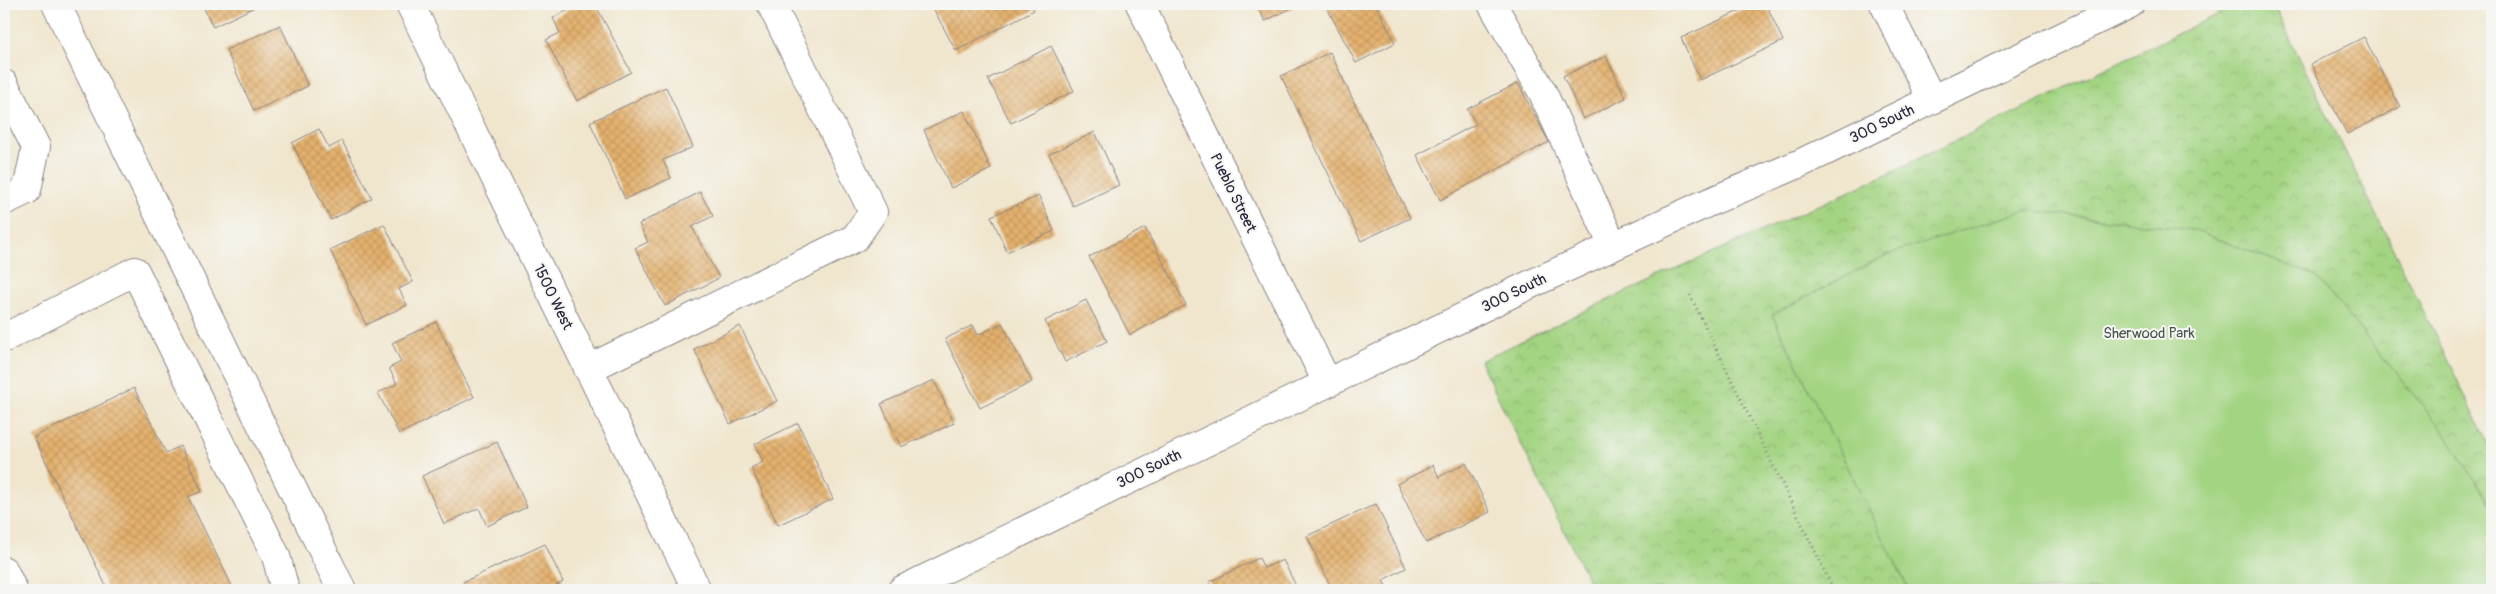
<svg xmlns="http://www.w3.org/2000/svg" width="2496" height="594" font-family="Pangolin,sans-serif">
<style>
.park{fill:url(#park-crowns);stroke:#627b5e}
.garden{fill:#a3d482;stroke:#627b5e}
.building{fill:url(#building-cross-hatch)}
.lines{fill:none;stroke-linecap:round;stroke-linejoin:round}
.minor-casing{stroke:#898484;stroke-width:30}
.path{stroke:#898484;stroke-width:3;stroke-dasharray:1 4;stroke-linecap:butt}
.minor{stroke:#fff;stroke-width:28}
.labels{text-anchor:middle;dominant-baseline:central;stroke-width:4;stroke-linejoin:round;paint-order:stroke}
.street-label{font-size:15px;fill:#22223b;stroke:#f6f6f2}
.park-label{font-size:15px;fill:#495750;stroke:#f6f6f2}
</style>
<defs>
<pattern id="park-crowns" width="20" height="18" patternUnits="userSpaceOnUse" patternTransform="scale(1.25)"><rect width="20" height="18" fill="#a3d482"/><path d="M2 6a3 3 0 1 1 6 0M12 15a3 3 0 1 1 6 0" fill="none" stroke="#8cb671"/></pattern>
<pattern id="building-cross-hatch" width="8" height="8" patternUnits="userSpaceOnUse" patternTransform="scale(1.25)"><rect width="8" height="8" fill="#e4b16d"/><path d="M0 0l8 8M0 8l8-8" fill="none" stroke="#c3985f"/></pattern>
</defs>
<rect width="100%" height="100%" fill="#f6f6f2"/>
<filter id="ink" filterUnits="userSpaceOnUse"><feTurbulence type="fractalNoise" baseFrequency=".02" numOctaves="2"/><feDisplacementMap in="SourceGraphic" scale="10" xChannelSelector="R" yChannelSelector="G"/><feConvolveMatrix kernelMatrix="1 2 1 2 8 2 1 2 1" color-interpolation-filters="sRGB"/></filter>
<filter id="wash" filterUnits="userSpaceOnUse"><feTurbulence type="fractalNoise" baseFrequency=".0096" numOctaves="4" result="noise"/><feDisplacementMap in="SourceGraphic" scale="20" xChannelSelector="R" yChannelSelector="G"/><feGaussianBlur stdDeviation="1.12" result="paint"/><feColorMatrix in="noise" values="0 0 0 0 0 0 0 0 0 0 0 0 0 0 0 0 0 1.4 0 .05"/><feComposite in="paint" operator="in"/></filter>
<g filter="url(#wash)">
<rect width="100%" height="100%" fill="#f0e6ce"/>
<path class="park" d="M 2239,4 L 2273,4 L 2492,451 L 2492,590 L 1593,590 L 1480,361 L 1601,303 L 1868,183 Z"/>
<path class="garden" d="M 2027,210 L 2193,230 L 2316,276 L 2442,429 L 2492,507 L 2492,590 L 1909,590 L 1772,315 L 1886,255 Z"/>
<g id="blocks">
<path class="building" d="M 202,4 L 261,4 L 213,27 Z
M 580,4 L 595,4 L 631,72 L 577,101 L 546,40 L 560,33 L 553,18 Z
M 941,4 L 1031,4 L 1034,10 L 956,51 L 933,8 Z
M 1256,4 L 1300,4 L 1265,21 Z
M 1325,4 L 1376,4 L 1395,43 L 1356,63 Z
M 1754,4 L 1766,4 L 1783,41 L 1700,80 L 1681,38 Z
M 280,25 L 308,86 L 254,111 L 226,50 Z
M 2364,37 L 2400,107 L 2347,134 L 2311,64 Z
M 1051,46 L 1074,91 L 1011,123 L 988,79 Z
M 1330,52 L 1410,218 L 1361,241 L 1281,76 Z
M 1606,56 L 1626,98 L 1583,119 L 1563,76 Z
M 1518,83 L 1549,142 L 1440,200 L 1417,155 L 1476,124 L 1467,109 Z
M 666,87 L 693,147 L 663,160 L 671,178 L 625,199 L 590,122 Z
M 964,111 L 991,169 L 951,188 L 924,130 Z
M 319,129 L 329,148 L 342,141 L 372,198 L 331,220 L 292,143 Z
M 1095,132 L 1119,185 L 1073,206 L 1049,154 Z
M 700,192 L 713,216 L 692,227 L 719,278 L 665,306 L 635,248 L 648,242 L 639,224 Z
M 1039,196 L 1054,231 L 1007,252 L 991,216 Z
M 384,224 L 413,282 L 399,289 L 407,305 L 366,325 L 330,250 Z
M 1145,228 L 1186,305 L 1130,335 L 1089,257 Z
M 1086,300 L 1107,341 L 1065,362 L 1045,321 Z
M 436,322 L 474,397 L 399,434 L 378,393 L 397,384 L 389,368 L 401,362 L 392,343 Z
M 1002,323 L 1032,382 L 980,408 L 945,339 L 973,325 L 978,335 Z
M 740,326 L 777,401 L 730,424 L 694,349 Z
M 934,380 L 954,423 L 901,447 L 881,404 Z
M 134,388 L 166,453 L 180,446 L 202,491 L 188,497 L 234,590 L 108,590 L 34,437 Z
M 798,423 L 833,499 L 778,525 L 751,468 L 763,462 L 755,444 Z
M 497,442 L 527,507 L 487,526 L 479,508 L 444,524 L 422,476 Z
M 1466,463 L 1490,512 L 1426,543 L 1397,484 L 1433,465 L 1439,477 Z
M 1376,504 L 1406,568 L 1383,580 L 1388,590 L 1332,590 L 1307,536 Z
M 545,544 L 563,582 L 546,590 L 467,590 L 463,582 Z
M 1259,558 L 1264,568 L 1283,560 L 1298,590 L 1213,590 L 1209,582 Z"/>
</g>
</g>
<g filter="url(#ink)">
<use href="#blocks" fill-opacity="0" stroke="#898484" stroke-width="1"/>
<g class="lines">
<defs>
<path id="minor" d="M 56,4 L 342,590
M 410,4 L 697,590
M 1140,4 L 1327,382
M 1492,4 L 1542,91 L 1613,246
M 1884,4 L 1932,100
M 4,84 L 36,147 L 27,190 L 4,201
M 4,338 L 135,271 L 276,556 L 285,590
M 588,369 L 855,238 L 873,212 L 771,4
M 4,571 L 13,590
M 902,590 L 1531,284 L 1705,204 L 1801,163 L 2130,4"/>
</defs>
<use href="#minor" class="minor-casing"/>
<path class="path" d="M 1690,295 L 1831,584 L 1824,590
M 1679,590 L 1681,581"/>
<use href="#minor" class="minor"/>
</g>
</g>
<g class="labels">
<g class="street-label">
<text transform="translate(1882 124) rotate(-26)">300 South</text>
<text transform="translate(1233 193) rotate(64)">Pueblo Street</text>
<text transform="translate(1514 293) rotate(-26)">300 South</text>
<text transform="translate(553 297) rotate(64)">1500 West</text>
<text transform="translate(1149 469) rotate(-26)">300 South</text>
</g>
<g class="park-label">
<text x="2149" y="333">Sherwood Park</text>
</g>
</g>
<rect width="2496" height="594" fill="none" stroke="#f6f6f2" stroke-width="20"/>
</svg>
